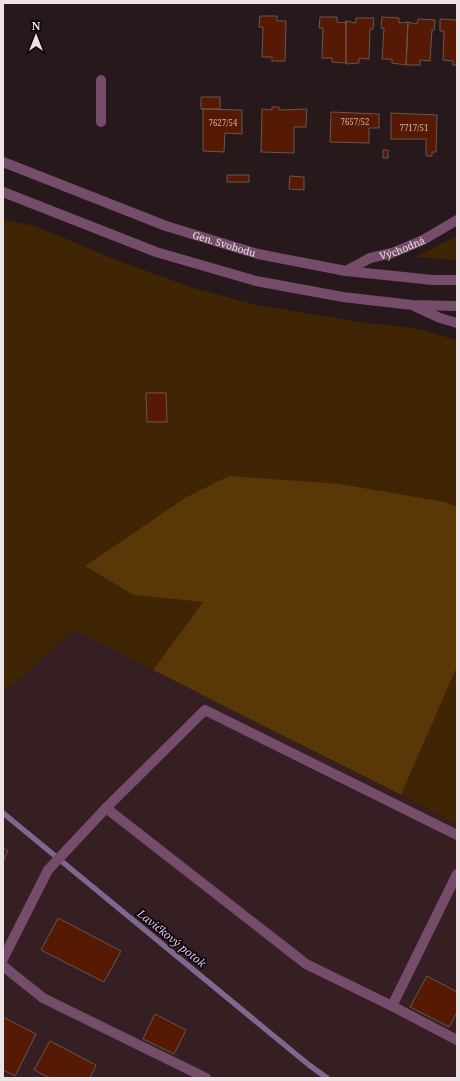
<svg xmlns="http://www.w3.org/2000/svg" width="460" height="1081" font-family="'Noto Serif',serif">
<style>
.built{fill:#351f23}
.green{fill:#3f2503}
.forest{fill:#593707}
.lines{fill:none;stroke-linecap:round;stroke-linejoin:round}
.stream{stroke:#7f688f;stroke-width:5.5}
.building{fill:#561a04;stroke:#685650}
.lane{stroke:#754c6a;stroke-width:10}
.street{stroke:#754c6a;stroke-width:10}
.labels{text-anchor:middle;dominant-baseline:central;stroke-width:3.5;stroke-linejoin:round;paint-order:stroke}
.number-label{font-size:8px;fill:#c8b1ac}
.street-label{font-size:10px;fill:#eee3e4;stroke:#0c0606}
.water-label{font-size:11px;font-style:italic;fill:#dfc7fb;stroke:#0c0606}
</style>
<rect width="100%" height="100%" fill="#27181b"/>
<path class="built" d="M 74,630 L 457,824 L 457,1078 L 3,1078 L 3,693 Z"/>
<path class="green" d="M 3,218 L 10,221 L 35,226 L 121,262 L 194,288 L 256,305 L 359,322 L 419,329 L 457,340 L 457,507 L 446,502 L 340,484 L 85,566 L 133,595 L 203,602 L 153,670 L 74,630 L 3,693 Z
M 457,236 L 457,260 L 416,257 Z
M 457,667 L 457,824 L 401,795 Z"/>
<path class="forest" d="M 229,476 L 340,484 L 446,502 L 457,507 L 457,667 L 401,795 L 153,670 L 203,602 L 133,595 L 85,566 L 185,498 Z"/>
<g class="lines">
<path class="stream" d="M 3,813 L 309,1065 L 327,1078"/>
</g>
<path class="building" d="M 260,16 L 277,16 L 277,21 L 286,21 L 285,61 L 272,61 L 272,57 L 262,57 L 263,27 L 259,27 Z
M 320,17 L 337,17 L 337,22 L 346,23 L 346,21 L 346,63 L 332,62 L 332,58 L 322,58 L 323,28 L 319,28 Z
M 382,17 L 399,18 L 399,23 L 408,22 L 406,65 L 392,63 L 392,59 L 382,59 L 384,28 L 381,28 Z
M 356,18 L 374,18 L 373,29 L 370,29 L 369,59 L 359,58 L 359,63 L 347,64 L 346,63 L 346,21 L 356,23 Z
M 418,19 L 435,20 L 434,30 L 432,30 L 430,61 L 420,60 L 420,65 L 406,65 L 408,22 L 417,24 Z
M 440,19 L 457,20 L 457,65 L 453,65 L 453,61 L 443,60 L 444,31 L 440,31 Z
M 201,97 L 220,97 L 220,109 L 201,109 Z
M 272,107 L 279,107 L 279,110 L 307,109 L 306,127 L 294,127 L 294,153 L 261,152 L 262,109 L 272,110 Z
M 203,109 L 242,110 L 242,134 L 225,133 L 224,152 L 203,151 Z
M 331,112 L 379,114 L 379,128 L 369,128 L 369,143 L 330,142 Z
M 391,113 L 437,115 L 436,152 L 432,152 L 432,156 L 426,156 L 426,139 L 391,139 Z
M 383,150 L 388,150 L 388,158 L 383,158 Z
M 227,175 L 249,175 L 249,182 L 227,182 Z
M 290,176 L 304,177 L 304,190 L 289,189 Z
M 146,393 L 166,393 L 167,422 L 147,422 Z
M 3,848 L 8,851 L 3,861 Z
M 58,918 L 121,951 L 104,982 L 41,950 Z
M 427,976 L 457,992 L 457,1012 L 449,1027 L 410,1007 Z
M 155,1014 L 186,1030 L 174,1054 L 143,1039 Z
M 3,1017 L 36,1034 L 15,1076 L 3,1070 Z
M 50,1041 L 96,1065 L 90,1078 L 50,1078 L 34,1070 Z"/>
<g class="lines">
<path class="lane" d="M 101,122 L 101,80
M 457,835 L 205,710 L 106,808 L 306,964 L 392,1006 L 457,1040
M 3,959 L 48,870 L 106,808
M 3,966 L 43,998 L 206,1078
M 392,1006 L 457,874"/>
<g class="street">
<path id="s1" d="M 3,162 L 166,226 L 258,254 L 346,271 L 433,280 L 457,280"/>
<path d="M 3,192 L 156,252 L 256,281 L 343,297 L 412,305 L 457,306"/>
<path id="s2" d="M 346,271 L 370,258 L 392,253 L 423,240 L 457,220"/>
<path d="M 416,307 L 440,318 L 457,323"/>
</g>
</g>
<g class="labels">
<g class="number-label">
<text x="355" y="121">7657/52</text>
<text x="223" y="122">7627/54</text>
<text x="414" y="127">7717/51</text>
</g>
<g class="street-label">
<text stroke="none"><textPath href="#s1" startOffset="236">Gen. Svobodu</textPath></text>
<text stroke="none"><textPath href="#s2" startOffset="61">Východná</textPath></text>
</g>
<g class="water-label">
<text transform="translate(172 938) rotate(39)">Lavičkový potok</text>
</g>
</g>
<rect width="460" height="1081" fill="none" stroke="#eee3e4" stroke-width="8"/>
<g transform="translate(36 36)" stroke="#0c0606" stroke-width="3" paint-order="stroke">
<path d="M0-3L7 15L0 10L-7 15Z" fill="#eee3e4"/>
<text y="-6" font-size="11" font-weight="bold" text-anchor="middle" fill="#eee3e4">N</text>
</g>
</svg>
